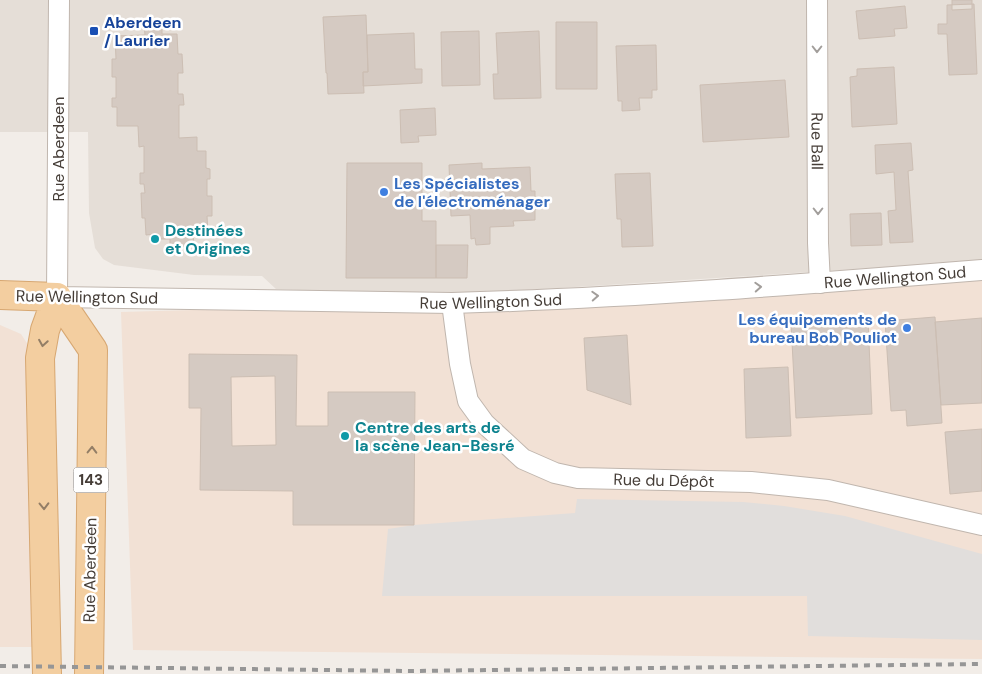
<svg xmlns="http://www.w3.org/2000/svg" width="982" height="674" font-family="'DM Sans',sans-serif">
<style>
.residential{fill:#e5ded7}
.commercial{fill:#f2e1d5}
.parking{fill:#e1dedc}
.building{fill:#d5cac2;stroke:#ccbeb3;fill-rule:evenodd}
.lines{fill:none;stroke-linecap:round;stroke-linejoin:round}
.street-casing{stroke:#c0b6ae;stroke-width:22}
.primary-casing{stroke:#d7a771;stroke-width:30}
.street{stroke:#fff;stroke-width:20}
.primary{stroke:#f3cea0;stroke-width:28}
.rail{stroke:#969696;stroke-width:4;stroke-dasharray:6 6;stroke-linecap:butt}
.oneway{stroke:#a29e9b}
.oneway2{stroke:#937e66}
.transit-dot{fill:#1a4fb4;stroke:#fff;stroke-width:2}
.shop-dot{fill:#3f7fe0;stroke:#fff;stroke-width:2}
.culture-dot{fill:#0f9aa8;stroke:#fff;stroke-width:2}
.labels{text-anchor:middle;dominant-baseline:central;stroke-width:5;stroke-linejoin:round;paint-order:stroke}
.shield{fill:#fff;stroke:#7d7773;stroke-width:1}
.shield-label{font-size:15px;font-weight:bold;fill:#453d37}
.transit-label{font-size:16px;font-weight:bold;fill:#164399;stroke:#fff;text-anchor:start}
.street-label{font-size:16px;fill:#453d37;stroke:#fff}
.shop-label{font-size:16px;font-weight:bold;fill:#366cbe;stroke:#fff;text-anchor:start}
.culture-label{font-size:16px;font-weight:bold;fill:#0d838f;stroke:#fff;text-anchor:start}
</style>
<rect width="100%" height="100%" fill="#f2ede8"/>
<path class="residential" d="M 0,0 L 982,0 L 982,261 L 435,296 L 276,289 L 262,276 L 194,275 L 114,265 L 103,259 L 95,248 L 89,213 L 88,132 L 0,132 Z"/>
<path class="commercial" d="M 982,270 L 982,659 L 133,650 L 121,312 L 452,303 Z
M 0,325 L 21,334 L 32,351 L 38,647 L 0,647 Z"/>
<path class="parking" d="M 577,499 L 743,502 L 784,506 L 845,516 L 982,554 L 982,640 L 808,636 L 807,596 L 382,596 L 388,529 L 414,525 L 575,513 Z"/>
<path class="building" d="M 952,0 L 972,0 L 972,9 L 952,10 Z
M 974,4 L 977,74 L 949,75 L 947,34 L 938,34 L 938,24 L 947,24 L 947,5 Z
M 905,6 L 907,28 L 894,29 L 895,36 L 859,39 L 856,11 Z
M 366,15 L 368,72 L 363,72 L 364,93 L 328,94 L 327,73 L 326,73 L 323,17 Z
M 556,22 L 597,22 L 597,89 L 556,89 Z
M 144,25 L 162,25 L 162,34 L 177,34 L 178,54 L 182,54 L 183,73 L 178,73 L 178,94 L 183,94 L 184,105 L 179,105 L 179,138 L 197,137 L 197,151 L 206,151 L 206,168 L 210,169 L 210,179 L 207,179 L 207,196 L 212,196 L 212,216 L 207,216 L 208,234 L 193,234 L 194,246 L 170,247 L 170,239 L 155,239 L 155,234 L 146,235 L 145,218 L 142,218 L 141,193 L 145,193 L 144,184 L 140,184 L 140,173 L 144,173 L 144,146 L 139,147 L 138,126 L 117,126 L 117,107 L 112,107 L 112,98 L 116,98 L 116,77 L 112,77 L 112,59 L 116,59 L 115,36 L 145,35 Z
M 479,31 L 480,85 L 442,86 L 441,32 Z
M 539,31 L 541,98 L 494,99 L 493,74 L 498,74 L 496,33 Z
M 414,33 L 415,69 L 422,69 L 422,83 L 363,86 L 363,72 L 368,72 L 367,35 Z
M 656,45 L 657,90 L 652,90 L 652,98 L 639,98 L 640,110 L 622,111 L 622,101 L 618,101 L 616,46 Z
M 894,67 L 897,124 L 852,127 L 850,77 L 857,76 L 857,69 Z
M 785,80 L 789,137 L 703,142 L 700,85 Z
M 435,108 L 436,135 L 418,136 L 419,142 L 401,143 L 400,110 Z
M 911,143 L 913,170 L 908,171 L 913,242 L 890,243 L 888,211 L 896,210 L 894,172 L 876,174 L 875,145 Z
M 347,163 L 422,163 L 422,221 L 436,221 L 436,278 L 346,278 Z
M 482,163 L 482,169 L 530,167 L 531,191 L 535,191 L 535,220 L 513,221 L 514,226 L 490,227 L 490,244 L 476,245 L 475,238 L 471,239 L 470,215 L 451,216 L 449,165 Z
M 650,173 L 653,246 L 622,247 L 621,219 L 617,219 L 615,174 Z
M 881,213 L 882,245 L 851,246 L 850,214 Z
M 436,245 L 468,245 L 467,278 L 436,278 Z
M 935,317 L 942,423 L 907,426 L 906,410 L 891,411 L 885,321 Z
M 982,318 L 982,403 L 941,405 L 935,322 Z
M 868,319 L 872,414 L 796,418 L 791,323 Z
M 627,335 L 631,405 L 587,390 L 584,338 Z
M 189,354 L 297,355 L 296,426 L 328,426 L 328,392 L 415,392 L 414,525 L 293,525 L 293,491 L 200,490 L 201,408 L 189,408 ZM 275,376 L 276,445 L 232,446 L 231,377 Z
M 788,367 L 791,436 L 746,438 L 744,369 Z
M 982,429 L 982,491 L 950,494 L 945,432 Z"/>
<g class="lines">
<defs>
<g id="street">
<path id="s1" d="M 59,0 L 57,297 L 452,303 C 629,298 806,284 982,270"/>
<path id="s2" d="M 817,0 L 818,243 L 820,283"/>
<path id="s3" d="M 452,303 L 460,364 L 468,401 L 484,423 L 523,459 L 555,473 L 578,478 L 751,482 L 828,490 L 982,525"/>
</g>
<path id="primary" d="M 0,295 L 57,297
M 57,297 L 93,350 L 89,674
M 47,674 L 40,358 L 45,330 L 57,297"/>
</defs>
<use href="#street" class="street-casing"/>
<use href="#primary" class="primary-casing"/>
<use href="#street" class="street"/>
<use href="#primary" class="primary"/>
<path class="rail" d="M 0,666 L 410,671 L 982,664"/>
</g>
<defs><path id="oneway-chevron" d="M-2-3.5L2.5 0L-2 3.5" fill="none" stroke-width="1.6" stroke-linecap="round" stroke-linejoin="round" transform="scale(1.25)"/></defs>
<g class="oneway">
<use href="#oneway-chevron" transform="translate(817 49) rotate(90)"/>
<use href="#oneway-chevron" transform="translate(818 211) rotate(90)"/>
<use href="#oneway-chevron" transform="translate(758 287) rotate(-3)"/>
<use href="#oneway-chevron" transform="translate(595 296) rotate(-3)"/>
</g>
<g class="oneway2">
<use href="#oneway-chevron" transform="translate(43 343) rotate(99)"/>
<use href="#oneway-chevron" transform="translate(92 450) rotate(-89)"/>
<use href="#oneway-chevron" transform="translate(44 506) rotate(89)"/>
</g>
<rect class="transit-dot" x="89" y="26" width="10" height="10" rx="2.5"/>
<g class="shop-dot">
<circle cx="384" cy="192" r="5"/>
<circle cx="907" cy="328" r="5"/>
</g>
<g class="culture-dot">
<circle cx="155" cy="239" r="5"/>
<circle cx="345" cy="436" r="5"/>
</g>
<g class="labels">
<rect class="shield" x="73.5" y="467.5" width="35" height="25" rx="4"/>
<g class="shield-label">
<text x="91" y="480">143</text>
</g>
<g class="transit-label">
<text x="104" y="22">Aberdeen<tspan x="104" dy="18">/ Laurier</tspan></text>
</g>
<g class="street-label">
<text stroke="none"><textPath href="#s2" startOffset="141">Rue Ball</textPath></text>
<text transform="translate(58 149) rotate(-90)">Rue Aberdeen</text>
<text stroke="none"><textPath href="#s1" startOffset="1136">Rue Wellington Sud</textPath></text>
<text transform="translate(87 297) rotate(1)">Rue Wellington Sud</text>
<text stroke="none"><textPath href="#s1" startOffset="731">Rue Wellington Sud</textPath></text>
<text stroke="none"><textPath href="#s3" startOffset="324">Rue du Dépôt</textPath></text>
<text transform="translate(90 570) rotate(-89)">Rue Aberdeen</text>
</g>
<g class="shop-label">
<text x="394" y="183">Les Spécialistes<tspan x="394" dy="18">de l'électroménager</tspan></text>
<text x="897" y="319" text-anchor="end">Les équipements de<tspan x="897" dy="18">bureau Bob Pouliot</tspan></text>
</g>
<g class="culture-label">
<text x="165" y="230">Destinées<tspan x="165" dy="18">et Origines</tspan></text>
<text x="355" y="427">Centre des arts de<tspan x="355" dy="18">la scène Jean-Besré</tspan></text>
</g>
</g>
</svg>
